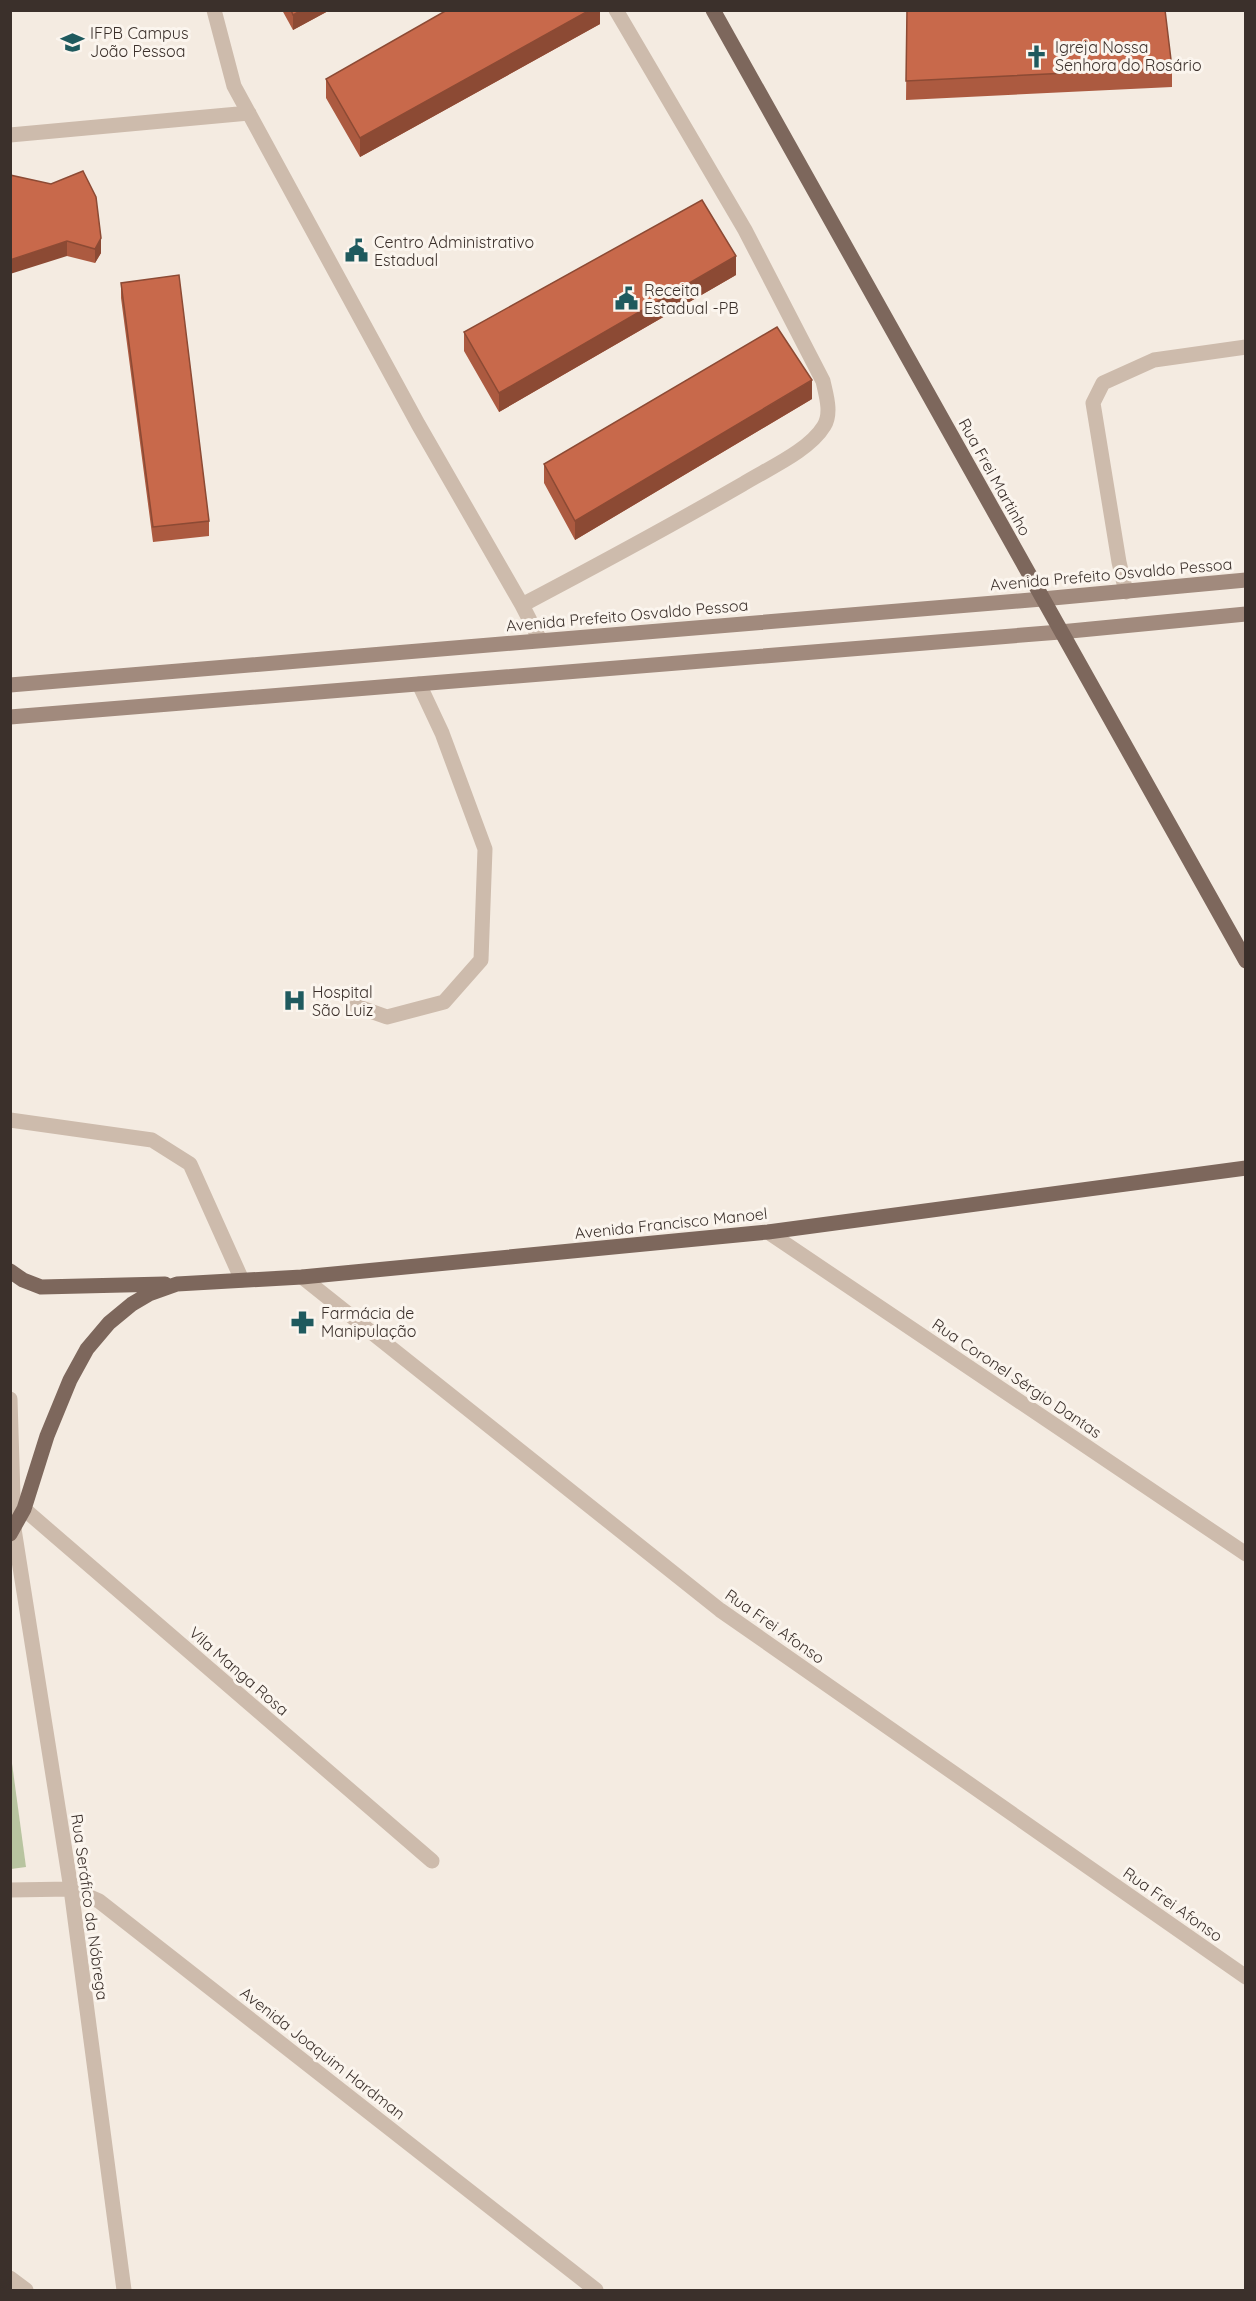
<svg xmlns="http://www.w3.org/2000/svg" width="1256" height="2301" font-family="Quicksand,sans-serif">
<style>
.green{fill:#b8c4a0}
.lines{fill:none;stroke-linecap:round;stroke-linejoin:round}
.lane{stroke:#cdbbac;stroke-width:15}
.street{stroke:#cdbbac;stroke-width:15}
.secondary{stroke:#a18a7d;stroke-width:15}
.primary{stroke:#7d675c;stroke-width:15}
.wall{fill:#ac5a40}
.shaded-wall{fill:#8c4a34}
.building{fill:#c8694b;stroke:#8c4a34;stroke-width:1.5}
.labels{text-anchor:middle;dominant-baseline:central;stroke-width:6;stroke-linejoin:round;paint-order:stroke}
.poi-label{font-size:16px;fill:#3b302b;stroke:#fbf5ee;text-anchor:start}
.street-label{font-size:16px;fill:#3b302b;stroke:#fbf5ee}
</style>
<rect width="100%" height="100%" fill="#f4ebe1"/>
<path class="green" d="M 11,1756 L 26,1867 L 11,1869 L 10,1869 Z"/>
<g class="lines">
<path class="lane" d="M 214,10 L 234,86 L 418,424 L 522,605 L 540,640
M 10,135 L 249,113
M 1126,592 L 1119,562 L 1093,403 L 1103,383 L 1154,360 L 1246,347
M 522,605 C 596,566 670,526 743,484 C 767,469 809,451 824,426 C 832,413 826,395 823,381 L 745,230 L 616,10
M 356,1006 L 387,1017 L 444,1002 L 481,960 L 485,849 L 442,733 L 419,684
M 10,1120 L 152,1140 L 190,1164 L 242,1280
M 10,1399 L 14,1529"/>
<path class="street" d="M 768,1232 L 1246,1554
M 302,1277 L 720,1610 L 1246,1977
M 24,1509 L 432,1861
M 14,1529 L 71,1889 L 124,2290
M 10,1890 L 71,1889 L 99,1901 L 596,2290
M 10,2278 L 26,2290"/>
<path class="secondary" d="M 10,685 L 1042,599 L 1246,580
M 10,717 L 1060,632 L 1246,614"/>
<path class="primary" d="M 713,10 L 1246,961
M 10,1271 L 23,1280 L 41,1287 L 165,1284
M 10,1534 L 24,1509 L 47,1436 L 70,1380 L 87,1349 L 109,1323 L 132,1304 L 149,1294 L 177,1284 L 302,1277 L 768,1232 L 1246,1168"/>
</g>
<path class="wall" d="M 282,10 L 330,10 L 293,30 Z
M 600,10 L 600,24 L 360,157 L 326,98 L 326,79 Z
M 907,10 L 1172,68 L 1172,87 L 906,100 Z
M 51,184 L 101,253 L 95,263 L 67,256 Z
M 736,275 L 499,412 L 464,351 L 464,332 Z
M 121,283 L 209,521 L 209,536 L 153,542 L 121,298 Z
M 812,399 L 575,540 L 544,483 L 544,464 Z"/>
<path class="shaded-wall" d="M 302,10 L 330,10 L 293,30 L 293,15 Z
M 590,10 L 600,10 L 600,24 L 360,157 L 360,138 Z
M 101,238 L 101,253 L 95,263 L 95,249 Z
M 67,241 L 67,256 L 10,274 L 10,260 Z
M 736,256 L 736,275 L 499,412 L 499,393 Z
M 812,380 L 812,399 L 575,540 L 575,521 Z"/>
<path class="building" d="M 291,10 L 302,10 L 293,15 Z
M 447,10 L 590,10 L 360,138 L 326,79 Z
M 907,10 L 1165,10 L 1172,68 L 906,81 Z
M 83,171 L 96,197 L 101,238 L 95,249 L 67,241 L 10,260 L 10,175 L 51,184 Z
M 702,200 L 736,256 L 499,393 L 464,332 Z
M 179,275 L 209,521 L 153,527 L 121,283 Z
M 777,327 L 812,380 L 575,521 L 544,464 Z"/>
<defs>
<symbol id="university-bare" viewBox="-9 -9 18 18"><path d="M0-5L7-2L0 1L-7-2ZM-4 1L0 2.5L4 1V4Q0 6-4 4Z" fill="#1f5a5e" stroke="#fbf5ee" stroke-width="2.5" paint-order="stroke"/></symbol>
<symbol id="church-bare" viewBox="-9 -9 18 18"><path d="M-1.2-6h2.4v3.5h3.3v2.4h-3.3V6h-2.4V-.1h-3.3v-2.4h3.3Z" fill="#1f5a5e" stroke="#fbf5ee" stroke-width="2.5" paint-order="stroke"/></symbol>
<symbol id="civic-bare" viewBox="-9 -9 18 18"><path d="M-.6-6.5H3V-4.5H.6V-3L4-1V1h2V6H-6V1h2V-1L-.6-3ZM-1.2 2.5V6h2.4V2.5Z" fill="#1f5a5e" stroke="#fbf5ee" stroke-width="2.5" paint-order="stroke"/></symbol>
<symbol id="hospital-bare" viewBox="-9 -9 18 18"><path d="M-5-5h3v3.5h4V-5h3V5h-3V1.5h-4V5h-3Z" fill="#1f5a5e" stroke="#fbf5ee" stroke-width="2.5" paint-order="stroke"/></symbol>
<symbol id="pharmacy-bare" viewBox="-9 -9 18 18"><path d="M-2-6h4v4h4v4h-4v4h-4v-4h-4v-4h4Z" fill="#1f5a5e" stroke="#fbf5ee" stroke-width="2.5" paint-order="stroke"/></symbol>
</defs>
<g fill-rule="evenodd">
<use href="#university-bare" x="56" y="26" width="33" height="33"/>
<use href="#church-bare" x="1020" y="40" width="33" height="33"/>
<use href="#civic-bare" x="340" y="234" width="33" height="33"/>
<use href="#civic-bare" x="610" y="282" width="33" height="33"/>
<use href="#hospital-bare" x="278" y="984" width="33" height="33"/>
<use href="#pharmacy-bare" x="286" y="1306" width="33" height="33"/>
</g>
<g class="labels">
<g class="poi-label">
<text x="90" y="33">IFPB Campus<tspan x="90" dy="18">João Pessoa</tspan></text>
<text x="1055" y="47">Igreja Nossa<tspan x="1055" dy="18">Senhora do Rosário</tspan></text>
<text x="374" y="242">Centro Administrativo<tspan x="374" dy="18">Estadual</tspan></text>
<text x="644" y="290">Receita<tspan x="644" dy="18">Estadual -PB</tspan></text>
<text x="312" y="992">Hospital<tspan x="312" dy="18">São Luiz</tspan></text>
<text x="321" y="1313">Farmácia de<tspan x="321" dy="18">Manipulação</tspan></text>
</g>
<g class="street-label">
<text transform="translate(995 477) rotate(61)">Rua Frei Martinho</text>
<text transform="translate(1111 574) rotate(-5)">Avenida Prefeito Osvaldo Pessoa</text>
<text transform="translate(627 615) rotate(-5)">Avenida Prefeito Osvaldo Pessoa</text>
<text transform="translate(671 1223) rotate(-6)">Avenida Francisco Manoel</text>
<text transform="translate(1017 1378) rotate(34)">Rua Coronel Sérgio Dantas</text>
<text transform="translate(775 1626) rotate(35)">Rua Frei Afonso</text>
<text transform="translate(239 1671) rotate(41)">Vila Manga Rosa</text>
<text transform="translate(1173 1904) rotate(35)">Rua Frei Afonso</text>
<text transform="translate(90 1907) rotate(82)">Rua Seráfico da Nóbrega</text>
<text transform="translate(323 2053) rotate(38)">Avenida Joaquim Hardman</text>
</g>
</g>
<rect width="1256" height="2301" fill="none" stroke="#3b302b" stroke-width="24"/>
</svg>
